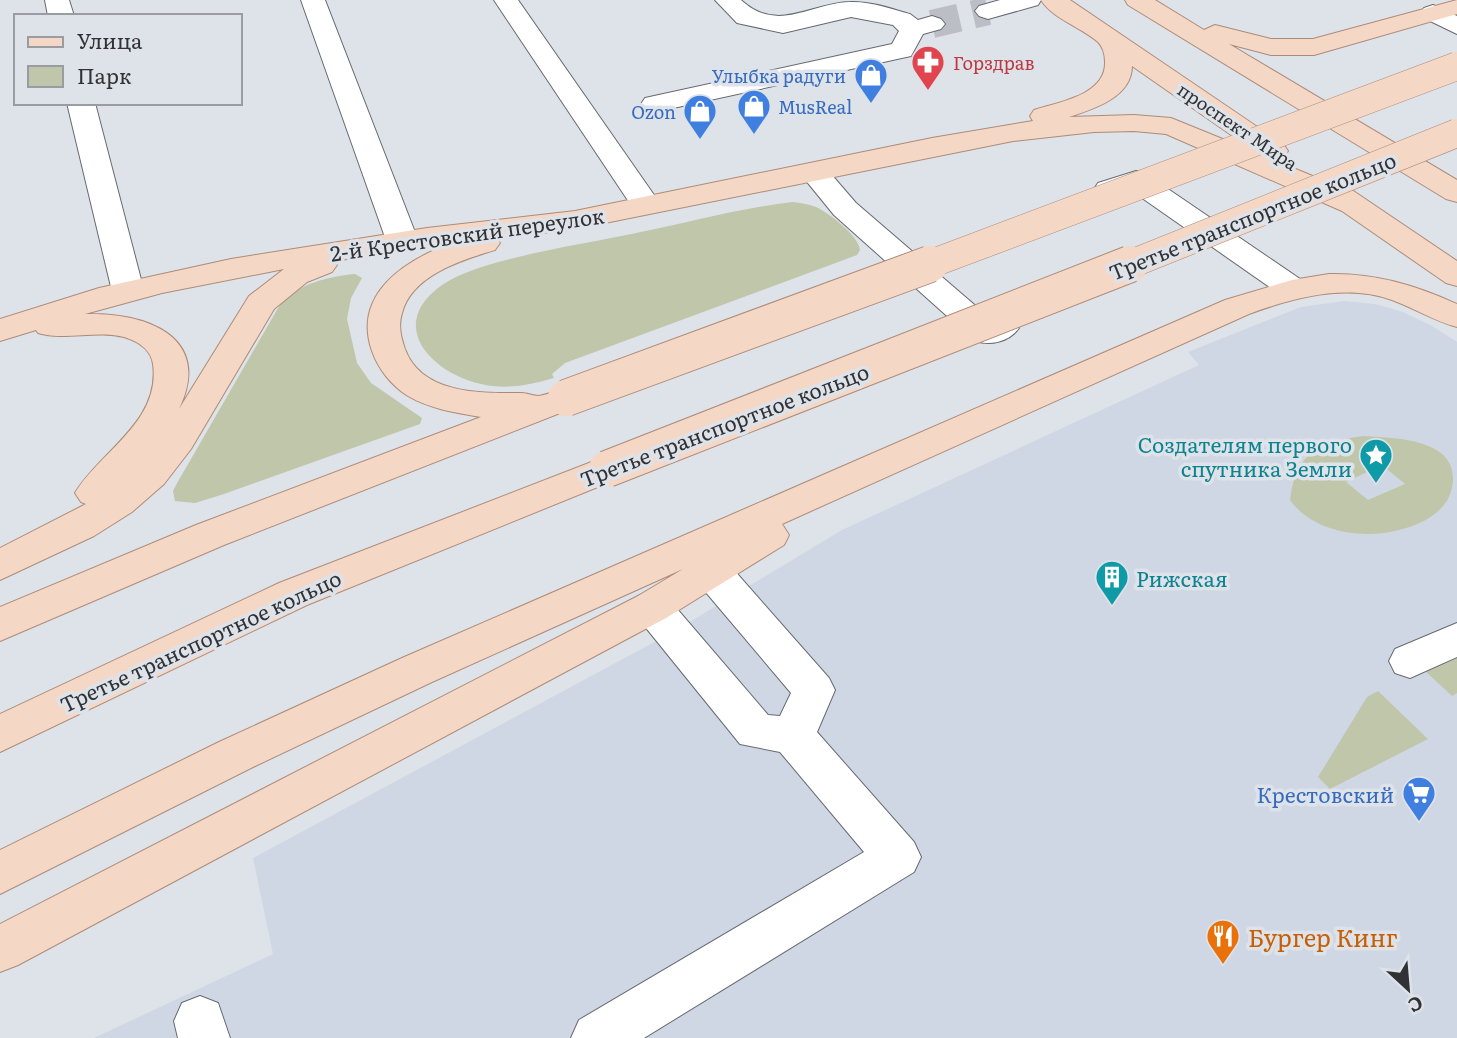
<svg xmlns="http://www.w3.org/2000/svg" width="1457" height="1038" font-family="Literata,serif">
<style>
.built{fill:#d0d7e4}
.green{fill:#c0c6a9;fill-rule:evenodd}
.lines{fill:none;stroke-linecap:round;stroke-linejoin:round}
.minor-tunnel{stroke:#bbbfc5;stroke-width:28;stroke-dasharray:28 14;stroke-linecap:butt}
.minor-casing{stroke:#666a70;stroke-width:2}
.major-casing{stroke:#ac8c79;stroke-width:2}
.minor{fill:#fff;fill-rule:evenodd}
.major{fill:#f5d7c5;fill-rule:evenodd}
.major-bridge-far1-casing{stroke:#ac8c79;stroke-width:29;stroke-linecap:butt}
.major-bridge-casing{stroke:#ac8c79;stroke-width:38;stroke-linecap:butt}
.major-bridge-far1{stroke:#f5d7c5;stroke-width:28}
.major-bridge{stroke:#f5d7c5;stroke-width:36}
.labels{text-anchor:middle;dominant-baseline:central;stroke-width:7;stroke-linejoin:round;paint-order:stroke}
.far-health-label{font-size:18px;fill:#be3a42;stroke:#dee2e9;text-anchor:start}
.far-shop-label{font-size:18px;fill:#366cbe;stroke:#dee2e9;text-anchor:end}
.far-street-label{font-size:18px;fill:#313235;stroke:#dee2e9}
.street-label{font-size:21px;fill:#313235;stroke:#dee2e9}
.culture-label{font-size:21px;fill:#0d838f;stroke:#dee2e9;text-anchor:end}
.shop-label{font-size:21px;fill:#366cbe;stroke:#dee2e9;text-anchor:end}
.near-food-label{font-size:24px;fill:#c56008;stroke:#dee2e9;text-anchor:start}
</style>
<rect width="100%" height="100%" fill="#dee2e9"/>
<path class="built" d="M 1344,301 L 1375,304 L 1403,312 L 1432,326 L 1457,342 L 1457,1038 L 94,1038 L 273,954 L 253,858 L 673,632 L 842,530 L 1199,365 L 1188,352 L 1301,307 Z"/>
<path class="green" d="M 793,202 C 800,203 808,204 816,207 C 829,213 859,236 860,250 L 857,255 L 565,363 L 552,374 L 554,378 C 530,385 506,390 481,384 C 432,373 385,325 442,285 C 481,258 587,244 636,233 C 688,223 740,208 793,202 Z
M 355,274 L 362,278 L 351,298 L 347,319 L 357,363 L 371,383 L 422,418 L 420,424 L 224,494 L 195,503 L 175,501 L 173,491 L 176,485 L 281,303 C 301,283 327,277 355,274 Z
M 1363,436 C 1393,438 1455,438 1453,480 C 1452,496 1445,507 1432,516 C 1392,543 1319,541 1290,500 C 1296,452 1318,443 1363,436 ZM 1382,465 L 1405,484 L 1368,500 L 1346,482 Z
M 1457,656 L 1457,693 L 1452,696 L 1425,671 Z
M 1378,691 L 1428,739 L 1330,789 L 1318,777 L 1367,697 Z"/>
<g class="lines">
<path class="minor-tunnel" d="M 932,24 L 988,11"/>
<defs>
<path id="minor" d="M 45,0 L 69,0 L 74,16 L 48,16 Z
M 301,0 L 325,0 L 418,240 L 413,247 L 402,249 L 391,247 L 386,240 Z
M 494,0 L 518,0 L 661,205 L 657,211 L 646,214 L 635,211 Z
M 715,0 L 741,0 C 778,34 810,3 850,2 C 869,1 892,9 910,14 L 918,20 L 932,16 L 941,19 L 945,24 L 941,29 L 923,34 L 911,56 L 655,112 L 645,110 L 641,104 L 645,98 L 892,44 L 899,31 L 893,25 L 851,17 L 783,33 L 737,23 Z
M 1000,0 L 1041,0 L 1038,5 L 988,19 L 979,16 L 975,11 L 979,6 Z
M 1433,5 L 1457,16 L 1457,34 L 1424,18 L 1420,13 L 1424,8 Z
M 67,103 L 95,103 L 144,291 L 140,298 L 128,301 L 116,298 L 112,291 Z
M 814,163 L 824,166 L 856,203 L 992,320 L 1002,318 L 1014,321 L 1019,328 C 1009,342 991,346 975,341 L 834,215 L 799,172 L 804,166 Z
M 1136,171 L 1146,174 L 1303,281 L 1308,288 L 1303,295 L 1292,298 L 1281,295 L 1132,191 L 1109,198 L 1098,195 L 1094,189 L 1098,183 Z
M 712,557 L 726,561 L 829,678 L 835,690 L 817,732 L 914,842 L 921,857 L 914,872 L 644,1038 L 571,1038 L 579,1020 L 864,852 L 780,752 L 740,744 L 638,618 L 632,607 L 638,596 L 652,591 L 666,596 L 768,715 L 780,716 L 791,693 L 698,583 L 692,572 L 698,561 Z
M 1457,623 L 1457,657 L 1410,678 L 1395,673 L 1389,661 L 1395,649 Z
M 200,996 L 218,1003 L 230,1038 L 178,1038 L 174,1021 L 182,1003 Z"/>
<path id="major" d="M 1041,0 L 1070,0 L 1284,145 L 1288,151 L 1284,157 L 1274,160 L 1327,182 L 1343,184 L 1457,261 L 1457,286 L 1446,283 L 1342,211 L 1166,134 L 1134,131 L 1094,132 L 1013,141 L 575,229 L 497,239 L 500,243 L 495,250 C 462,260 412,275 402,313 C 398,326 401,337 405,349 C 422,395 482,393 522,393 C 527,393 533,396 538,396 C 554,394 561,385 578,390 L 584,398 L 578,406 L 224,545 L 0,641 L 0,607 L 196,525 L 481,417 C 457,413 430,409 408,396 C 392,386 378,369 372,351 C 352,294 405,260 452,243 L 334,261 L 337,265 L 332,272 L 307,282 L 274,309 L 191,449 L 164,484 L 132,512 L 94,536 L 0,580 L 0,548 L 86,504 L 81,502 L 75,493 C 99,452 161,422 153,364 C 151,349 137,341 124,337 C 95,330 66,341 38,333 L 36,330 L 0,341 L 0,319 L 99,288 L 231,259 L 427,228 L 575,211 L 932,138 L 1033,121 L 1030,116 L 1034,110 C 1059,102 1106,95 1105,62 C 1105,55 1103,47 1098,42 C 1081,27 1053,19 1041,0 ZM 1132,66 L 1257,153 L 1171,118 L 1134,115 L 1069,117 C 1094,109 1132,97 1132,66 ZM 284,269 L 249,296 L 179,409 C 214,336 145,312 85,314 L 162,293 Z
M 1125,0 L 1155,0 L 1204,30 L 1215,25 L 1271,39 L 1313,39 L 1457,0 L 1457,14 L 1314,55 L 1271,55 L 1229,44 L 1457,180 L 1457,202 L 1446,199 L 1128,5 Z
M 1329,274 C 1375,273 1415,285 1457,304 L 1457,327 C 1434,321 1414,308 1392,300 C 1345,283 1293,298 1249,314 L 782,524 L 789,535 L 784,545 L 666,618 L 18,965 L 0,972 L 0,924 L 638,596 L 683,569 L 432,682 L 251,768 L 0,894 L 0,850 L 219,742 L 402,658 L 1225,300 L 1292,280 Z
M 607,456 L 620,460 L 626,469 L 620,478 L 307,605 L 0,752 L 0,714 L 279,583 Z"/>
</defs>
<use href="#minor" class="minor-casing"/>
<use href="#major" class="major-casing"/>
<use href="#minor" class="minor"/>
<use href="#major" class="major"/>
<defs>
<path id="major-bridge-far1" d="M 925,266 L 1457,66
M 1126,266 L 1457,133"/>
<path id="major-bridge" d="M 566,398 L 930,264
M 607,469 L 1130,264"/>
</defs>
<use href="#major-bridge-far1" class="major-bridge-far1-casing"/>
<use href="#major-bridge" class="major-bridge-casing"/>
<use href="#major-bridge-far1" class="major-bridge-far1"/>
<use href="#major-bridge" class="major-bridge"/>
</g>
<defs>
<symbol id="pharmacy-pin" viewBox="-11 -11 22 30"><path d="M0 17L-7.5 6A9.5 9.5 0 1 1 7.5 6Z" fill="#e0444e" stroke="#dee2e9"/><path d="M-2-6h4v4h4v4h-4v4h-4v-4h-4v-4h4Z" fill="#fff"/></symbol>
<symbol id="shop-pin" viewBox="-11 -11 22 30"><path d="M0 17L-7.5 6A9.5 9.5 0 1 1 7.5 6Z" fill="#3f7fe0" stroke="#dee2e9"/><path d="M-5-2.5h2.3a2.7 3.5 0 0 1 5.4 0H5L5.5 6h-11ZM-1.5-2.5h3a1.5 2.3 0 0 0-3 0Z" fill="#fff"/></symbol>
<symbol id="sight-pin" viewBox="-11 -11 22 30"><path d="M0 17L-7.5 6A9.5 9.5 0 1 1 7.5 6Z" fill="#0f9aa8" stroke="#dee2e9"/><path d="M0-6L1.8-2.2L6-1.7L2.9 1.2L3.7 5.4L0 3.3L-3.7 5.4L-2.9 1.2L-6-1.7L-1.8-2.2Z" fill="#fff"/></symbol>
<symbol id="building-pin" viewBox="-11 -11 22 30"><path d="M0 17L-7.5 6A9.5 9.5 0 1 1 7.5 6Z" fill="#0f9aa8" stroke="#dee2e9"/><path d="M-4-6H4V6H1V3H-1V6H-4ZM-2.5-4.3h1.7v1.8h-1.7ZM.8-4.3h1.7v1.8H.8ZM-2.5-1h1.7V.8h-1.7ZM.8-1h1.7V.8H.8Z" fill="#fff"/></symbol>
<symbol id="supermarket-pin" viewBox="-11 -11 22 30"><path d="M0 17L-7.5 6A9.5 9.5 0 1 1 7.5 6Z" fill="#3f7fe0" stroke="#dee2e9"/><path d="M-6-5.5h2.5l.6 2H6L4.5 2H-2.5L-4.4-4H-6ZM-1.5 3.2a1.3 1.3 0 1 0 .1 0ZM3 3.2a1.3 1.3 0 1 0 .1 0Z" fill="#fff"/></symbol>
<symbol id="restaurant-pin" viewBox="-11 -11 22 30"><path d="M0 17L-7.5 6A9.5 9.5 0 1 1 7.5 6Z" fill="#e8710a" stroke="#dee2e9"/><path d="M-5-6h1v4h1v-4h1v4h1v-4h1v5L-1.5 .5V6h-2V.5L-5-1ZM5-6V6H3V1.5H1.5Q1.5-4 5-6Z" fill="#fff"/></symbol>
</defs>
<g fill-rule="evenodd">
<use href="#pharmacy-pin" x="909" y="43" width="38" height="52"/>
<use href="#shop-pin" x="852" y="56" width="38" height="52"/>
<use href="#shop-pin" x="735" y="87" width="38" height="52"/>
<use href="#shop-pin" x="681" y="92" width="38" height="52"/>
<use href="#sight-pin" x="1357" y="436" width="38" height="52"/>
<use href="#building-pin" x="1093" y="558" width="38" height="52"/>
<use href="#supermarket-pin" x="1400" y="774" width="38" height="52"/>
<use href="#restaurant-pin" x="1204" y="917" width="38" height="52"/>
</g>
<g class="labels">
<g class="far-health-label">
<text x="953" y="62">Горздрав</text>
</g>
<g class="far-shop-label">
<text x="846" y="75">Улыбка радуги</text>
<text x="778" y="106" text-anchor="start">MusReal</text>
<text x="676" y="111">Ozon</text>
</g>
<g class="far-street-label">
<text transform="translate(1238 126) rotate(34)">проспект Мира</text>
</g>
<g class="street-label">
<text transform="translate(1252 215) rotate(-22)">Третье транспортное кольцо</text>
<text transform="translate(467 233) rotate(-8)">2-й Крестовский переулок</text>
<text transform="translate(724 424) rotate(-21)">Третье транспортное кольцо</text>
<text transform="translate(200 640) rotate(-25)">Третье транспортное кольцо</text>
</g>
<g class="culture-label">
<text x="1352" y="443">Создателям первого<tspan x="1352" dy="24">спутника Земли</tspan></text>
<text x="1136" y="577" text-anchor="start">Рижская</text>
</g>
<g class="shop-label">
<text x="1394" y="793">Крестовский</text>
</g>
<g class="near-food-label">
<text x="1248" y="936">Бургер Кинг</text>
</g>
</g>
<rect x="14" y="14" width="228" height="91" fill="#dee2e9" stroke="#999ca1" stroke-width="2"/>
<rect x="28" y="37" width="35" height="10" fill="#f5d7c5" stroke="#999ca1" stroke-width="2"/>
<text x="77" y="49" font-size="21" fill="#313235">Улица</text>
<rect x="28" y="66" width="35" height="21" fill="#c0c6a9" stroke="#999ca1" stroke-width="2"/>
<text x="77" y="84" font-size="21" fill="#313235">Парк</text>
<g transform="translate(1408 989) rotate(154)" stroke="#dee2e9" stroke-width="5" paint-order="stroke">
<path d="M0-5L12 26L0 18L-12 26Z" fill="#313235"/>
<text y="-10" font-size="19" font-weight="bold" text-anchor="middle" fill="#313235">С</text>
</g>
</svg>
